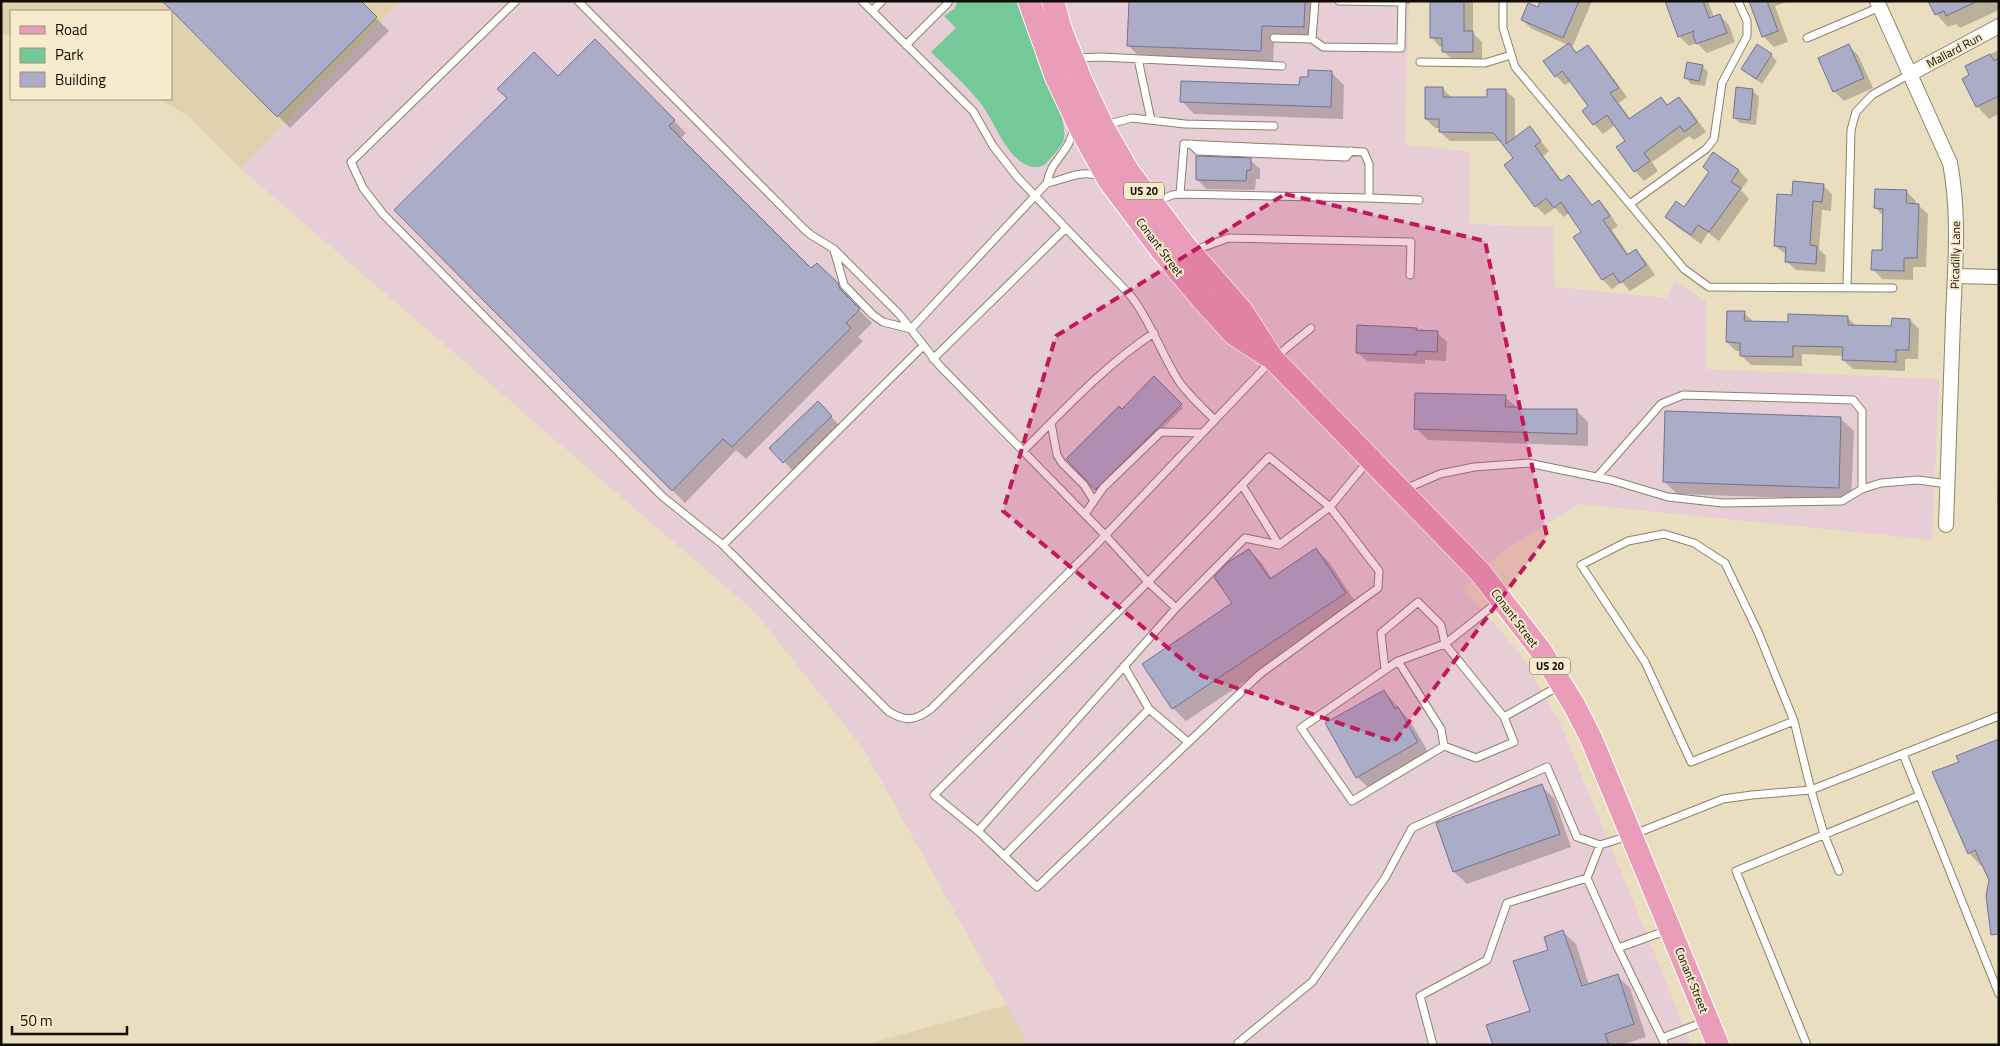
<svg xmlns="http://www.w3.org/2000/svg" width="2000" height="1046" font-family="'Titillium Web',sans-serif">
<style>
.commercial{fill:#e6cdd6}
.built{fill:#e1d2af}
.green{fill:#75c998}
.shadow{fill:#0003}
.building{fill:#aaacc8;stroke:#71738d}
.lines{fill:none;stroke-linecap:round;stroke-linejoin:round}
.lane-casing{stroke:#8c8268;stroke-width:9}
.street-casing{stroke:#8c8268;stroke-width:16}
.primary-casing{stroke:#fff;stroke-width:24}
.lane{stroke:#fff;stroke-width:7}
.street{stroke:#fff;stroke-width:14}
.primary{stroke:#e99db8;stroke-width:22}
.marked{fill:#c2185b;fill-opacity:0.2;stroke:#c2185b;stroke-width:4;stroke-dasharray:10 6;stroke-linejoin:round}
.labels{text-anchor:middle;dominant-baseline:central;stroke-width:4;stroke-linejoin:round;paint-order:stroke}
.shield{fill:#f7ebce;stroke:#554f41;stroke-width:1}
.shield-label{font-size:11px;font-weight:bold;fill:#100c04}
.street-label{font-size:12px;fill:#100c04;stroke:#f7ebce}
</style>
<rect width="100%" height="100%" fill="#eadec1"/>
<path class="commercial" d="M 400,1 L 1409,1 L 1405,144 L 1470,152 L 1469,224 L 1553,227 L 1555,287 L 1667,298 L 1674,281 L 1706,301 L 1706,369 L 1939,379 L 1932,540 L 1580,504 L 1504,550 L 1463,589 L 1521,654 L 1560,723 L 1661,969 L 1691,1045 L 1029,1045 L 864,750 L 756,613 L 241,169 Z"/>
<path class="built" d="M 1,1 L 400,1 L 241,169 L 189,117 L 160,99 L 171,99 L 171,11 L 11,11 L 11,36 L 1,33 Z
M 1007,1005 L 1029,1045 L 864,1045 Z"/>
<path class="green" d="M 958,1 L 1019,1 C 1029,27 1069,115 1064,138 C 1063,145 1054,154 1049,160 C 1045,166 1037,169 1029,166 C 1005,157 994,119 979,101 C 964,83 947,68 931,52 L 956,28 L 944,16 L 954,9 Z"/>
<path class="shadow" d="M 164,1 L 359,1 L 389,31 L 290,128 Z
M 1130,1 L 1308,1 L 1318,11 L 1316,40 L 1274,38 L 1273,63 L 1141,58 L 1128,45 Z
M 1366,1 L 1410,1 L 1410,4 L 1369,4 Z
M 1431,1 L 1473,1 L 1473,33 L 1482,42 L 1482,60 L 1453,60 L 1443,51 L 1443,47 L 1440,47 L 1431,37 Z
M 1541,1 L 1592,1 L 1572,48 L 1578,53 L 1588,46 L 1597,56 L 1627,97 L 1619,103 L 1631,120 L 1661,98 L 1668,106 L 1678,98 L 1688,107 L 1706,132 L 1694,140 L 1689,136 L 1652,162 L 1658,171 L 1644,181 L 1635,171 L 1627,141 L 1615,125 L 1603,134 L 1594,124 L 1589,107 L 1571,81 L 1565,85 L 1556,76 L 1568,45 L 1532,29 L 1522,20 L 1538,8 Z
M 1666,1 L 1708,1 L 1714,18 L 1720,16 L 1729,25 L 1735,42 L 1707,53 L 1697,43 L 1689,46 L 1679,36 Z
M 1750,1 L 1790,1 L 1775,6 L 1788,42 L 1774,47 L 1763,36 Z
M 1930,1 L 1999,1 L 1999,10 L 1960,28 L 1956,24 L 1948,27 L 1936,14 Z
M 595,41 L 686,133 L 680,139 L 811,270 L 817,264 L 850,297 L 852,303 L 872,323 L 858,337 L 863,341 L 746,459 L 736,450 L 685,503 L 396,210 L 558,77 Z
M 1848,46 L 1858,55 L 1873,88 L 1844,101 L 1834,91 Z
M 1999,50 L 1999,114 L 1989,119 L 1977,106 L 1971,76 L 1966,66 Z
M 1771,55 L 1777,61 L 1762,84 L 1742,69 Z
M 1702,66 L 1708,72 L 1705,86 L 1691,84 L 1685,77 Z
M 1331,72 L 1344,85 L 1343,119 L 1194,114 L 1182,101 L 1301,87 L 1309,79 Z
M 1443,89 L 1452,98 L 1488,98 L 1505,90 L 1515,99 L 1515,139 L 1529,128 L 1549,151 L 1543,156 L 1562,181 L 1569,176 L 1593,206 L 1599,201 L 1608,211 L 1618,226 L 1612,230 L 1629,255 L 1635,251 L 1645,260 L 1655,275 L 1630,291 L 1622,282 L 1612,289 L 1603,280 L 1574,238 L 1583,232 L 1570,212 L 1564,217 L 1555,208 L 1545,215 L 1536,206 L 1515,158 L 1502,141 L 1450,141 L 1440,132 L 1440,128 L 1435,128 L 1426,119 Z
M 1737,89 L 1753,91 L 1759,97 L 1756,125 L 1740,123 L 1734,117 Z
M 1714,154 L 1739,171 L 1748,180 L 1741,190 L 1749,199 L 1719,241 L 1708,233 L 1701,244 L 1676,226 L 1667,217 L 1684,208 L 1710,173 L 1704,167 Z
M 1250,160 L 1260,169 L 1260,179 L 1256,179 L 1255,190 L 1206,189 L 1197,179 Z
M 1823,185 L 1832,194 L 1831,211 L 1822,210 L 1819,249 L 1826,256 L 1825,272 L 1796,270 L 1786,261 L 1787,255 L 1775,246 L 1793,196 Z
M 1906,191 L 1916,201 L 1915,205 L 1918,205 L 1928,214 L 1926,267 L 1913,267 L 1913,280 L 1882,279 L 1873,269 L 1883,252 L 1884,216 L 1875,208 Z
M 1744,313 L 1754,322 L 1789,323 L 1847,317 L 1857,327 L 1893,328 L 1910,320 L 1919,329 L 1918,359 L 1905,359 L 1905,371 L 1853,369 L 1843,360 L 1844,356 L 1802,354 L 1802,366 L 1751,365 L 1741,355 L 1741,351 L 1736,351 L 1727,342 Z
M 1416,329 L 1419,332 L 1437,333 L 1447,342 L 1446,361 L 1425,360 L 1425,364 L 1367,361 L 1357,352 Z
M 1154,378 L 1183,408 L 1098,492 L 1067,459 L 1122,410 Z
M 1505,397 L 1520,410 L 1576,410 L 1588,422 L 1588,446 L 1428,440 L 1416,428 Z
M 818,403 L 840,426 L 793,471 L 771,448 Z
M 1841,419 L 1854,431 L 1851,500 L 1677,494 L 1664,481 Z
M 1999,432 L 1999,504 L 1997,503 Z
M 1316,549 L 1329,562 L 1358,606 L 1186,721 L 1173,708 L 1234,603 L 1249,550 L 1262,563 L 1272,579 Z
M 1384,691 L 1410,721 L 1430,755 L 1370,789 L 1357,777 Z
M 1999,740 L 1999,937 L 1990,919 L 1990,880 L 1983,865 L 1981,866 L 1969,853 L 1960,762 Z
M 1541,786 L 1554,798 L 1571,847 L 1467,884 L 1454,872 L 1437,824 Z
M 1563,932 L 1576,944 L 1589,985 L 1617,976 L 1630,988 L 1646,1037 L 1621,1045 L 1494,1045 L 1531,1012 L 1549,950 Z"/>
<path class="building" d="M 162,1 L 361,1 L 377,17 L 277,117 Z
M 1129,1 L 1305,1 L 1304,27 L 1262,26 L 1261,51 L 1127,46 Z
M 1430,1 L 1464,1 L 1464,31 L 1473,31 L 1473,52 L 1442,52 L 1442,38 L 1430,38 Z
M 1540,1 L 1579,1 L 1563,38 L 1521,20 L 1528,3 L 1538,7 Z
M 1665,1 L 1703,1 L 1709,18 L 1720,14 L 1727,33 L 1696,44 L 1693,35 L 1694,31 L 1678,37 Z
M 1749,1 L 1767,1 L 1778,31 L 1762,37 Z
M 1928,1 L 1978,1 L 1946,16 L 1944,11 L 1935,15 Z
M 595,39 L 675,120 L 669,126 L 811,268 L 817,263 L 838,283 L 840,289 L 860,309 L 846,323 L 851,328 L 732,447 L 723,439 L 672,491 L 394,210 L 507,98 L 497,89 L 534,52 L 558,76 Z
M 1569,43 L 1576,53 L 1588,45 L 1619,88 L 1610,93 L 1629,119 L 1661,97 L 1667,105 L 1679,97 L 1697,122 L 1684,132 L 1680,126 L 1644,153 L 1650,161 L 1634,172 L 1616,147 L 1625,141 L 1607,115 L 1593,125 L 1582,111 L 1588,106 L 1562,71 L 1555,77 L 1543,61 Z
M 1757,44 L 1772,54 L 1756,79 L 1741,69 Z
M 1849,44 L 1864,78 L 1833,92 L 1818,58 Z
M 1990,54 L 1994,61 L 1999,58 L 1999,96 L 1976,107 L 1962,79 L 1969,75 L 1965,66 Z
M 1687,62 L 1703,65 L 1699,81 L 1684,78 Z
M 1308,70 L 1332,71 L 1331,107 L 1180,102 L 1181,81 L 1299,85 L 1300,77 L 1308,77 Z
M 1425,87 L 1443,87 L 1443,97 L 1487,97 L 1487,89 L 1506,89 L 1506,144 L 1530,126 L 1541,141 L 1535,146 L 1561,181 L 1569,175 L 1592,205 L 1599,200 L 1610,216 L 1603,220 L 1627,255 L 1636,249 L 1646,265 L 1620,283 L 1613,273 L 1602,280 L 1573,237 L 1581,232 L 1561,202 L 1554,208 L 1546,198 L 1535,207 L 1504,165 L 1513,158 L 1494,133 L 1439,132 L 1439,119 L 1425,119 Z
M 1736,87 L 1753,89 L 1750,120 L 1733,118 Z
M 1713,152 L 1739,170 L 1731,182 L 1741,188 L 1709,232 L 1698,225 L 1691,235 L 1665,217 L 1676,201 L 1684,207 L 1709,172 L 1703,167 Z
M 1196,156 L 1251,158 L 1251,170 L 1247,170 L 1246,181 L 1196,180 Z
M 1793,181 L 1824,184 L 1822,202 L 1813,201 L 1810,245 L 1817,246 L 1816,264 L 1785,262 L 1786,247 L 1774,246 L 1777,194 L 1792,195 Z
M 1875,189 L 1907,190 L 1906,203 L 1919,204 L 1917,258 L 1904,258 L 1904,271 L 1871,270 L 1872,250 L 1882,250 L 1883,209 L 1874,208 Z
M 1727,311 L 1745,311 L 1744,321 L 1788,322 L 1788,314 L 1848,316 L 1848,325 L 1891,326 L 1892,318 L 1910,319 L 1909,350 L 1896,350 L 1896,362 L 1842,360 L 1843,347 L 1793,346 L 1793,357 L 1740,356 L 1740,343 L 1726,342 Z
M 1357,325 L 1417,328 L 1416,330 L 1438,331 L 1437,352 L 1416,351 L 1416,355 L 1356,353 Z
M 1154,376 L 1182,404 L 1095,490 L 1066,459 L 1119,406 L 1122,409 Z
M 1415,393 L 1506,395 L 1505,407 L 1519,407 L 1518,409 L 1577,409 L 1577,434 L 1414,429 Z
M 818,401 L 832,416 L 783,463 L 769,448 Z
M 1665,411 L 1841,417 L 1839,488 L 1663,482 Z
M 1316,548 L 1346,593 L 1172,709 L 1142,664 L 1232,603 L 1214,577 L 1228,562 L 1249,549 L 1270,579 Z
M 1384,690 L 1395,709 L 1398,707 L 1418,742 L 1356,778 L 1325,723 Z
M 1999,739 L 1999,934 L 1991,935 L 1986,896 L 1989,880 L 1975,850 L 1968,854 L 1932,772 L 1959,762 L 1956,756 Z
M 1542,784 L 1560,834 L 1453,872 L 1436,823 Z
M 1563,930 L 1582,986 L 1618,974 L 1634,1024 L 1605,1034 L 1609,1045 L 1493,1045 L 1486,1025 L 1530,1011 L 1513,961 L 1548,950 L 1544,937 Z"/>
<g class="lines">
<defs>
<path id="lane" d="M 516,1 L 351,162 L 363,188 L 383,214 L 663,497 L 723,545 L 888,711 C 905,722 915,721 931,709 L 1094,547 L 1273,359 L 1311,328
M 578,1 L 804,229 L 811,235 L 834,249 L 899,314 L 939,365 L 1105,535 L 1148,582 L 934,795 L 978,831 L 1037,887 L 1260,674 L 1378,588 L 1379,571 L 1330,507 L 1269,457 L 1148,582 L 1176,608
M 862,1 L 973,111 L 993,146 L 1018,178 L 1131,296 C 1151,322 1161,353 1178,380 C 1188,395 1202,407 1215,420
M 1339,1 L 1402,2
M 1503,1 L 1503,28 L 1515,67 L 1684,269 L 1709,287 L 1893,288
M 872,11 L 882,1
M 1274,38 L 1312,39 L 1315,1
M 1807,38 L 1880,7
M 1312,39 L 1323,47 L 1401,48 L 1402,1
M 906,45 L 948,3 L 947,1
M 1077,58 L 1101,57 L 1282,66
M 1138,59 L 1151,120
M 1420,62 L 1485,63 L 1511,55
M 1105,125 L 1132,118 L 1185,124 L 1274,126
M 1191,144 L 1198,151 L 1346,157 L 1351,151
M 1047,183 C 1065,180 1082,168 1102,177
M 1369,198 L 1419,200
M 1156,202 L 1172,195 L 1180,194 L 1369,198 L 1369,164 L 1364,152 L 1184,144 L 1180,194
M 1630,204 L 1706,149 L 1714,139 L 1722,83 L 1747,36 L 1747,21 L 1738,1
M 834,250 L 844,285 L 873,315 L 883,322 L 911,329 L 1047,183 C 1048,178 1050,172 1052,168 C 1061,153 1071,146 1074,127
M 1192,251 L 1229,238 L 1411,242 L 1410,275
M 1847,287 L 1851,130 L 1856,112 L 1872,95 L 1910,74
M 933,359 L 1065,229
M 1051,423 L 1057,455 L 1062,463 L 1084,485 L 1094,501
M 1023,451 C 1065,409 1105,365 1154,333
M 1597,477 L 1661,404 L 1683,395 L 1853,400 L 1862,411 L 1862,489
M 1242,485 L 1279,545
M 1403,490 L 1440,474 L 1474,467 L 1528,463 L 1611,480 L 1668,497 L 1723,503 L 1842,501 L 1862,489 L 1881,483 L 1918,480 L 1947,484
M 1085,514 L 1103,488 L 1161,432 L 1202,433
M 723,545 L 923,346
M 1499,601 L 1445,644 L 1504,717 L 1559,686
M 1398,661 L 1441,729 L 1444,746
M 1385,670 L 1381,633 L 1418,602 L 1441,625 L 1445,644 L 1398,661 L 1385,670 L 1301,728 L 1352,801 L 1444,746 L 1476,758 L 1514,742 L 1504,717
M 1149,709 L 1188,742
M 1794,721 L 1691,762 L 1645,662 L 1581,565 L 1628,541 L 1664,534 L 1694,543 L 1725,563 L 1758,632 L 1794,721 L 1811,790 L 1824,834 L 1839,871
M 1903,754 L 1999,994
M 978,831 L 1176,608 L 1245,538 L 1279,545 L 1330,507 L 1368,461
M 1004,856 L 1149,709 L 1124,666
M 1587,878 L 1600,845 L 1632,835 L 1723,799 L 1752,795 L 1811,790 L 1999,716
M 1618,948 L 1662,1038
M 1238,1043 L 1312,982 L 1385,878 L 1412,828 L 1547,767 L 1577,837 L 1600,845
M 1433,1045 L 1420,996 L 1487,960 L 1507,903 L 1587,878 L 1618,948 L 1668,930
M 1665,1045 L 1662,1038 L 1704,1022
M 1807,1045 L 1736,871 L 1918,796"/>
<path id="street" d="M 1877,1 L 1950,163 C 1960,214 1955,268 1953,319 C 1951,388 1948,457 1946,525
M 1910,74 L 1999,26
M 1955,276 L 1999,277"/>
<path id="primary" d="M 1029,1 L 1056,77 L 1080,128 L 1109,181 L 1161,250 L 1202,299 L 1234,334 L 1266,355
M 1053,1 L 1061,30 L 1082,82 L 1103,127 L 1128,171 L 1186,247 L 1241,310 L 1273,359 L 1480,572 L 1541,651 L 1574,705 L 1591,738 L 1718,1045"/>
</defs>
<use href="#lane" class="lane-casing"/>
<use href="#street" class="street-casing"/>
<use href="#primary" class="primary-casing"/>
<use href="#lane" class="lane"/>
<use href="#street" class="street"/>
<use href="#primary" class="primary"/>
</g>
<path class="marked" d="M 1285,194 L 1485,241 L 1547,537 L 1394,742 L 1202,676 L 1003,511 L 1056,336 Z"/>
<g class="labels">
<g class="shield">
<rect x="1124" y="182.5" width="40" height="17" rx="4"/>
<rect x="1530" y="657.5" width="40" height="17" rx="4"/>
</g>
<g class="shield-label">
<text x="1144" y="191">US 20</text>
<text x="1550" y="666">US 20</text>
</g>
<g class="street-label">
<text transform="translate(1954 50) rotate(-28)">Mallard Run</text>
<text transform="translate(1160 247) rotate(53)">Conant Street</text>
<text transform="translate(1955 255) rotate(-89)">Picadilly Lane</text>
<text transform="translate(1515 618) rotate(53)">Conant Street</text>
<text transform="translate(1692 980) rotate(68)">Conant Street</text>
</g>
</g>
<rect width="2000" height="1046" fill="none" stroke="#100c04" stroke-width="5"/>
<rect x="10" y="10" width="162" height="90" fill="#f7ebce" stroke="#9b927d"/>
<rect x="20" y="26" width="25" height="8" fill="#e99db8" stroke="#9b927d"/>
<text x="55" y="35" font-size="15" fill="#100c04">Road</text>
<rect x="20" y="48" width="25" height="15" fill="#75c998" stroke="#9b927d"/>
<text x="55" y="60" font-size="15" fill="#100c04">Park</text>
<rect x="20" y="72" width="25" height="15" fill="#aaacc8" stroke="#9b927d"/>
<text x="55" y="85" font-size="15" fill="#100c04">Building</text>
<path d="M12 1026v8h115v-8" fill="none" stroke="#100c04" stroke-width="2.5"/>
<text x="20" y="1026" font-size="15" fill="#100c04" stroke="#f7ebce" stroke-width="4" paint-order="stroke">50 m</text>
</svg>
